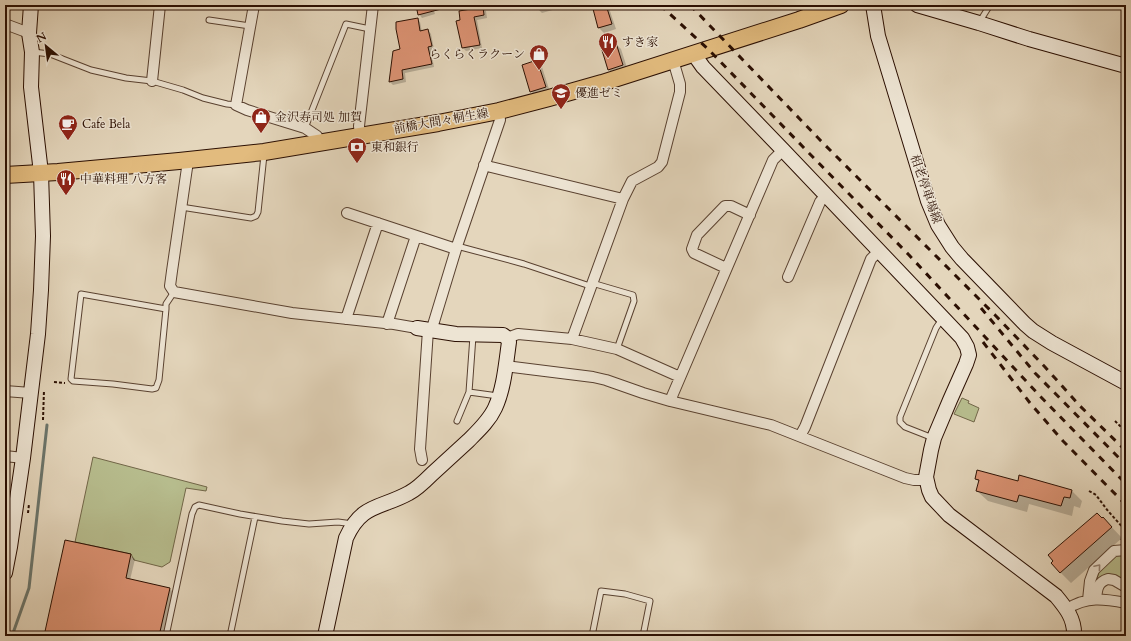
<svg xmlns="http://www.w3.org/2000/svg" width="1131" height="641" font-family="Cardo,'Noto Serif JP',serif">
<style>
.green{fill:#b7bd8e;stroke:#716648}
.shadow{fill:#0003}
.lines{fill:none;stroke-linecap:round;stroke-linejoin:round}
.stream{stroke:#6b756b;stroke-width:3}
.building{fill:#dd9374;stroke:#2b0f02}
.lane-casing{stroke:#594130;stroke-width:7}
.street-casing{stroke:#594130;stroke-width:12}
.secondary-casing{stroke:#2b0f02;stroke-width:16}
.primary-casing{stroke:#2b0f02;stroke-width:18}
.path{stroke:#2b0f02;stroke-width:2;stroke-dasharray:3 2;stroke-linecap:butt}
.lane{stroke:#ede4d3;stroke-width:5}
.street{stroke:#ede4d3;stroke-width:10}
.secondary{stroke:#ede4d3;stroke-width:14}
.primary{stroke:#e2bb7e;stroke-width:16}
.rail{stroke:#2b0f02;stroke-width:3;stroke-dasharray:7 7;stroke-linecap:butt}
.oneway{stroke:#968475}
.labels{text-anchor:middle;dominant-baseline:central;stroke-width:3;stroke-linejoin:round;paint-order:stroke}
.poi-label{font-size:12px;fill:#2b0f02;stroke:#ede4d3;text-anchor:start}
.street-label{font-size:12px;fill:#2b0f02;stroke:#ede4d3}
</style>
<rect width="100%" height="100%" fill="#e4d6bc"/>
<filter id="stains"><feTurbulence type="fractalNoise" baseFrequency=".005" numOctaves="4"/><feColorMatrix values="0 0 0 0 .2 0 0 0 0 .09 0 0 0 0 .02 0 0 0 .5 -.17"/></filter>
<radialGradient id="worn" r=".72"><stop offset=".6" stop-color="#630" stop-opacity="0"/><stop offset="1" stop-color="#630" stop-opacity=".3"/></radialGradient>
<path class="green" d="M 962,398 L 969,401 L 968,403 L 979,408 L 974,422 L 954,414 Z
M 93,457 L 207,487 L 206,491 L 186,488 L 170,562 L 162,567 L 134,560 L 131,554 L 75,542 Z
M 1116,555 L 1124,555 L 1126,557 L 1126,583 L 1117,576 L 1107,574 L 1093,588 L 1100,570 Z"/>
<path class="shadow" d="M 417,5 L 432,5 L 435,14 L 422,18 L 419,14 Z
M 535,5 L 570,5 L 542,13 L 536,7 Z
M 598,5 L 606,5 L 609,8 L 616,29 L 604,33 L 599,28 L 593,6 Z
M 482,8 L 486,11 L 487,18 L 477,20 L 482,48 L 466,51 L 463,48 L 457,22 Z
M 417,19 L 420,22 L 422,32 L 428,30 L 431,34 L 434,49 L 431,50 L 434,67 L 405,73 L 406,82 L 393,85 L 390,82 L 394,52 L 401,50 Z
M 616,44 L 621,49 L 628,71 L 614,75 L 609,70 Z
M 537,62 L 542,67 L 550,92 L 536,96 L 531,91 Z
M 1020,476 L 1072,491 L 1082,501 L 1080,508 L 1074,506 L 1072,516 L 1029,504 L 1027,512 L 988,501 L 977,491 L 980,483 L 976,479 L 1018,482 Z
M 1103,518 L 1122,538 L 1071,583 L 1060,572 Z
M 130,555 L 135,559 L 130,580 L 170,589 L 174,593 L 164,636 L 44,636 Z"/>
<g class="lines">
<path class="stream" d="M 12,636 L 29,588 L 47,425"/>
</g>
<path class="building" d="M 416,5 L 445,5 L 445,8 L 418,15 Z
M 592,5 L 606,5 L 612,24 L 598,28 Z
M 483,7 L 484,15 L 474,17 L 480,45 L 462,48 L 456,21 L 460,20 L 459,11 Z
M 418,18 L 420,31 L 428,29 L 432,46 L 428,47 L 432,64 L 402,70 L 403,79 L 389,82 L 393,51 L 400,49 L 396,29 L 396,22 Z
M 616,43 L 623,65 L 608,70 L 601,47 Z
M 537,60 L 546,87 L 530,92 L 522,65 Z
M 977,470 L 1018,481 L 1019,475 L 1072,490 L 1070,498 L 1064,497 L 1061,506 L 1019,495 L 1017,502 L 976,491 L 979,480 L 975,479 Z
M 1097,513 L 1102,518 L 1103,517 L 1112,527 L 1060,573 L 1051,563 L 1053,561 L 1048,555 Z
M 65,540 L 131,554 L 126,578 L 170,588 L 159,636 L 99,636 L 82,632 L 81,636 L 44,636 Z"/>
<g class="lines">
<defs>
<path id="lane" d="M 209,20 L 250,26
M 980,21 L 990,5
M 33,52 L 50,54 L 91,70 L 126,78 L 152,81 L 183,90 L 203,98 L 227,104 L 236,105
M 305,128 L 346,24 L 370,29
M 5,163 L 9,173
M 181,207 L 251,218 L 256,216 L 258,212 L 264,155
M 457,246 L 524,264 L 590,286
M 592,283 L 633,295 L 634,301 L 617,349
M 166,309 L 81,294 L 71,379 L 73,381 L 113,384 L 152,389 L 156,388 L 159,380 L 166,309 L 166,304 L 174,292
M 469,392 L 498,396
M 457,421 L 469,392 L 473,336
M 933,438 L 905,427 L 900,422 L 900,417 L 936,328 L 942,319
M 166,636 L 192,514 L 195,507 L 199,505 L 240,514 L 282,521 L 309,524 L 338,522 L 353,524
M 230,636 L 255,517
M 592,636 L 601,591 L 625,594 L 650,601 L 643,636"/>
<path id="street" d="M 254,5 L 236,105 L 247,110 L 305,128 L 317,136 L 318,143
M 5,24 L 29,33
M 152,81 L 160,5
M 360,136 L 359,126 L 373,5
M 188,161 L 172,271 L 170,286 L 174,292 L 292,313 L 394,324 L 417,328
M 484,165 L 491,167 L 623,199
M 347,213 L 456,249
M 726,268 L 694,253 L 692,249 L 697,235 L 725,206 L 731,206 L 750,215
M 788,277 L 820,202 L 826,195
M 346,319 L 378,223
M 387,324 L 416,236
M 433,331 L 433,325 L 457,246 L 500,120 L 499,111
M 507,338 L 518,334 L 572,339 L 617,349 L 680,377
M 572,339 L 623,199 L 632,181 L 658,167 L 662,162 L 680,92 L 680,84 L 673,60
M 505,366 L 593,377 L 606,380 L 643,393 L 670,401 L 771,425 L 905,478 L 914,480 L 926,480
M 5,391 L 31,393
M 670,401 L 773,160 L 783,150
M 800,436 L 805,427 L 871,259 L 879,251
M 5,456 L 23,458
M 422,460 L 420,449 L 428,330
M 1096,599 C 1097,588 1098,582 1108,579 L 1114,580 L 1126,587
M 1088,600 L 1090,581 L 1094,570 L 1114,551 L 1126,550
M 1067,609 C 1087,596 1104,599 1126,603"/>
<path id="secondary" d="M 873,5 L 878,36 L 928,201 L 938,225 L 952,247 L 962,259 L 1025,324 L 1033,331 L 1052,343 L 1126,383
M 917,5 L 979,23 L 1029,39 L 1126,66
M 695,53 L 698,60 L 703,67 L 783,150 L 962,338 L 967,347 L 969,355 L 966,364 L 950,400 L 934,438 L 931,450 L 926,477 L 929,490 L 932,497 L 949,515 L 1056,596 C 1066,608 1075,619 1074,636
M 5,573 L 10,547 L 23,458 L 38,334 L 41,290 L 43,236 L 41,173 L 31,87 L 32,52 L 29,33 L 31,5
M 325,636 L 346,538 C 362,503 380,509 409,493 C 417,489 425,481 432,474 C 444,463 456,452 468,441 C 478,431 489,421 495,408 C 504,389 506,363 509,342 L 507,338 L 503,335 L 456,334 L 417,328"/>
<path id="primary" d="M 5,175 L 58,172 L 179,161 L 264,152 L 438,123 L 499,111 L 549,98 L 602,83 L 799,20 L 841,5"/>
</defs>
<use href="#lane" class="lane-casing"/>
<use href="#street" class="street-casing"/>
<use href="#secondary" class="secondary-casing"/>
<use href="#primary" class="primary-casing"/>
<path class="path" d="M 54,382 L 65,383
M 43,420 L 44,390
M 1115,421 L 1126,432
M 1089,491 L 1096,495 L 1108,511 L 1126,531
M 28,513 L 29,504
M 1121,540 L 1126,535"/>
<use href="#lane" class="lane"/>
<use href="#street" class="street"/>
<use href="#secondary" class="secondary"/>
<use href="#primary" class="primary"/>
<path class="rail" d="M 660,5 L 708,49 L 808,152 L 909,255 L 1039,395 L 1126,484
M 690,5 L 821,141 L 995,315 L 1045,367 L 1080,406 L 1126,451
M 981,308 L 1035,373 L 1126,465
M 983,342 L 1030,403 L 1063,441 L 1126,505"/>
</g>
<defs><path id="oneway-chevron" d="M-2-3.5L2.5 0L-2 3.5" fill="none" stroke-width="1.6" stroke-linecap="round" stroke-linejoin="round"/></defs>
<use class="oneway" href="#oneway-chevron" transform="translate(1098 567) rotate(-50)"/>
<defs>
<symbol id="restaurant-pin" viewBox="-11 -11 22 30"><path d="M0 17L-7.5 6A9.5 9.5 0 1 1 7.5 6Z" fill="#8f2418" stroke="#ede4d3"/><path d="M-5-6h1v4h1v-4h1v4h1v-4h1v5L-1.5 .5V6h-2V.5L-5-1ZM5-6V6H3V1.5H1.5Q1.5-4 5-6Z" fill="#fff"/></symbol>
<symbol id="shop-pin" viewBox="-11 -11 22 30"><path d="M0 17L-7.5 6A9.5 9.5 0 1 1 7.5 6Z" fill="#8f2418" stroke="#ede4d3"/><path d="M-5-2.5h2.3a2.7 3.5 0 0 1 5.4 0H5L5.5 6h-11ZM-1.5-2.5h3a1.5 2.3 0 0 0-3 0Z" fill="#fff"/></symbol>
<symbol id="school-pin" viewBox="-11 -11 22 30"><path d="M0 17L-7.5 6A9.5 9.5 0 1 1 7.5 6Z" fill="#8f2418" stroke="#ede4d3"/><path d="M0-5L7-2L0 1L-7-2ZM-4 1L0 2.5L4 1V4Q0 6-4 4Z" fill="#fff"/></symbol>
<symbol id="cafe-pin" viewBox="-11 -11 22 30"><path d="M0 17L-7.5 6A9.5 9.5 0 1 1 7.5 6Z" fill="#8f2418" stroke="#ede4d3"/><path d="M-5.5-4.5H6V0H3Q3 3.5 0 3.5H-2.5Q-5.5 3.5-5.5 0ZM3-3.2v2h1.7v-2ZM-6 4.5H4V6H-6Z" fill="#fff"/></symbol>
<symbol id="bank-pin" viewBox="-11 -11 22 30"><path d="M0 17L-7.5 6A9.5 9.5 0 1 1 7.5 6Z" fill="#8f2418" stroke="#ede4d3"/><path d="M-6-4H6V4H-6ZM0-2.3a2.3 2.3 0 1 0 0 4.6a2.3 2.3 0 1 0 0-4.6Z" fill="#fff"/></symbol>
</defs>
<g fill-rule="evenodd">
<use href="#restaurant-pin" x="597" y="31" width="22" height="30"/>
<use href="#shop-pin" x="528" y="43" width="22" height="30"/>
<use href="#school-pin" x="550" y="82" width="22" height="30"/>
<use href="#shop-pin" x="250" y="106" width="22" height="30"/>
<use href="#cafe-pin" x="57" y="113" width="22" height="30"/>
<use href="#bank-pin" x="346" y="136" width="22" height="30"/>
<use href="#restaurant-pin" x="55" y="168" width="22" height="30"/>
</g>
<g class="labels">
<g class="poi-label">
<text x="622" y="42">すき家</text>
<text x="525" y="54" text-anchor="end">らくらくラクーン</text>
<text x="575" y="93">優進ゼミ</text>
<text x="275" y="117">金沢寿司処 加賀</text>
<text x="82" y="124">Cafe Bela</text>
<text x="371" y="147">東和銀行</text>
<text x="80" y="179">中華料理 八方客</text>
</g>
<g class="street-label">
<text transform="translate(441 121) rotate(-10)">前橋大間々桐生線</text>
<text transform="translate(926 189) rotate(71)">相老停車場線</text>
</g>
</g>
<rect width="1131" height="641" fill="none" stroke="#e4d6bc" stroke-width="20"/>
<rect x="6" y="6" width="1119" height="629" fill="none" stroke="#2b0f02" stroke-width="2"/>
<rect x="10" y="10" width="1111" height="621" fill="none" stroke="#2b0f02"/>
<g transform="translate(46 46) rotate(331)" stroke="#ede4d3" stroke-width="3" paint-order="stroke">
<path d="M0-3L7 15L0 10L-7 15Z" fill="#2b0f02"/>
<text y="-6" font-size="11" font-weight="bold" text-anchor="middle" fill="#2b0f02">N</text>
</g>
<rect width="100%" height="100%" filter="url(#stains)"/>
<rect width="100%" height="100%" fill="url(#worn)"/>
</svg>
